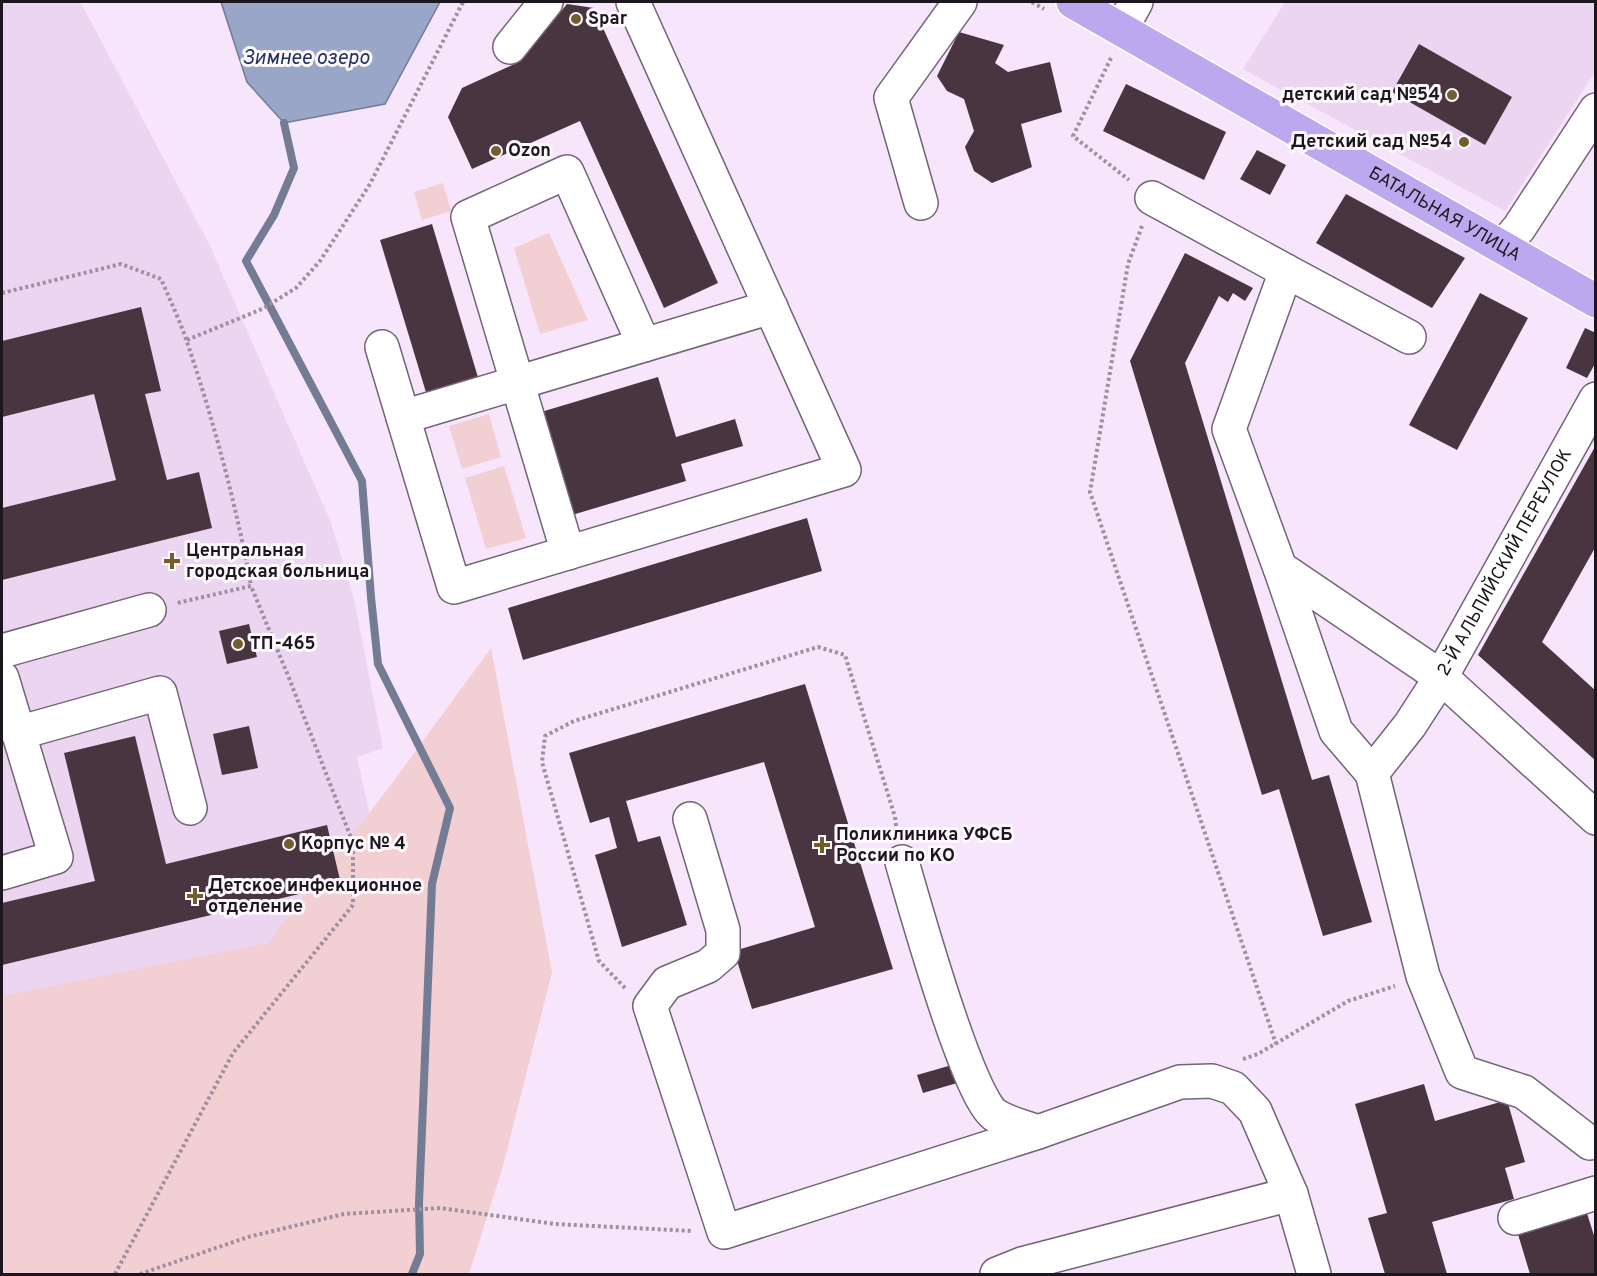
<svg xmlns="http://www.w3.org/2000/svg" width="1597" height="1276" font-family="Overpass,sans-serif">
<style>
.built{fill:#ebd5f0}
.green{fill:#f2cfd3}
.water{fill:#99a6c7;stroke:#747b94;stroke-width:1.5}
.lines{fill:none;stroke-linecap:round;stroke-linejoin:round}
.stream{stroke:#747b94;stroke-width:8}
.building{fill:#493540}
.minor-casing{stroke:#736477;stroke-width:36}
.major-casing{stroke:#fff;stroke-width:36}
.path{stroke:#9d90a0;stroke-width:4;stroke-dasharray:3 3;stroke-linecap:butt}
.minor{stroke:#fff;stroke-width:33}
.major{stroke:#bba8ee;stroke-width:33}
.poi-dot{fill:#725e2d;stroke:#fcf8fc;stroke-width:2}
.labels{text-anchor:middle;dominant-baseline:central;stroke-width:6;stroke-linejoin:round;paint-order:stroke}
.poi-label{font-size:18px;font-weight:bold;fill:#1c161e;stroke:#fcf8fc;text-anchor:start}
.street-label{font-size:18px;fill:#1c161e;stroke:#fcf8fc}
.water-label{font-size:20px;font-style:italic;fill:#22305c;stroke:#fcf8fc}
</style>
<rect width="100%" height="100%" fill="#f7e5fb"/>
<path class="built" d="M 2,2 L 79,2 L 82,5 L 210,246 L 331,523 L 354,599 L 383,748 L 357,757 L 400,951 L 2,1139 Z
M 1285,2 L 1595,2 L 1595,72 L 1505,211 L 1243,69 Z"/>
<path class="green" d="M 443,183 L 451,211 L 422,220 L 414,192 Z
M 549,233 L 588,320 L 540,334 L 514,248 Z
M 489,414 L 501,457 L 462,469 L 449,426 Z
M 504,466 L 526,538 L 486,549 L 465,478 Z
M 491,648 L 552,972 L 503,1166 L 469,1274 L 2,1274 L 2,996 L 268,943 L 390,786 Z"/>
<path class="water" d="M 221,2 L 440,2 L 385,104 L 284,123 L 247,82 Z"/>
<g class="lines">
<path class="stream" d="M 284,123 L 294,168 L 274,215 L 246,261 L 362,481 L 371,597 L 378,664 L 450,808 L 432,884 L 419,1203 L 420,1254 L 412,1274"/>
</g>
<path class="building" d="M 567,4 L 594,8 L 718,283 L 664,308 L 580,121 L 472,169 L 448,117 L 462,88 L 521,61 Z
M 959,32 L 1004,45 L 995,63 L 1008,72 L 1050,62 L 1062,112 L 1021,124 L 1032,167 L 992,183 L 974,171 L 965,147 L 974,131 L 964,99 L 947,91 L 937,76 Z
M 1419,44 L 1512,97 L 1485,145 L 1392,92 Z
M 1126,84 L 1226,132 L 1204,180 L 1103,131 Z
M 1257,150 L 1286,165 L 1270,195 L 1240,179 Z
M 1346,194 L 1465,258 L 1432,308 L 1316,243 Z
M 432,224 L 480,384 L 428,399 L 380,240 Z
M 1185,253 L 1253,288 L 1245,301 L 1233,293 L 1228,302 L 1219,296 L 1185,363 L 1312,780 L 1329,775 L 1372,922 L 1323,936 L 1279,789 L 1262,795 L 1130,361 Z
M 1480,293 L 1528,318 L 1457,450 L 1409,425 Z
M 141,307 L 161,391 L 145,394 L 167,480 L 199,472 L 212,528 L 2,580 L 2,508 L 116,480 L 94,394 L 2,417 L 2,341 Z
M 1585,328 L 1596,333 L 1596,362 L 1587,378 L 1566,368 Z
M 658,377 L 676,437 L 735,419 L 743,446 L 681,464 L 686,481 L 572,515 L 541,412 Z
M 1596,445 L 1596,546 L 1542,642 L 1596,691 L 1596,761 L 1478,655 Z
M 807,518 L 822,571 L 523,660 L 508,608 Z
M 249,624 L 257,657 L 227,664 L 219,631 Z
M 805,684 L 893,969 L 752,1009 L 734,951 L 815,927 L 764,762 L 626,801 L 638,842 L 660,836 L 687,925 L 622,947 L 595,855 L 617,848 L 609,817 L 590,823 L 569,753 Z
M 249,726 L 258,768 L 222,775 L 213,734 Z
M 135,736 L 166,864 L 327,825 L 341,884 L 2,965 L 2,903 L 95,881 L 64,753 Z
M 952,1065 L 957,1083 L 923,1093 L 917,1075 Z
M 1424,1084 L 1435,1121 L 1507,1100 L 1525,1162 L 1505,1168 L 1514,1199 L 1432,1222 L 1447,1274 L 1385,1274 L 1368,1218 L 1387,1213 L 1355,1104 Z
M 1586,1210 L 1596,1242 L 1596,1274 L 1530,1274 L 1517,1231 Z"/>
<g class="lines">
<defs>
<g id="minor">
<path d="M 633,2 L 844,470 L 454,587 L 403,417 L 771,307"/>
<path d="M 1121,29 L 1136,2"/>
<path d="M 510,47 L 546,2"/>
<path d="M 1152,198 L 1286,271"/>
<path d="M 921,203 L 891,98 L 960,2"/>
<path d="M 1503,247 L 1519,228 L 1596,110"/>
<path d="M 1409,337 L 1286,271 L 1229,429 L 1280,568 L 1441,677 L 1596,818"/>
<path d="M 382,347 L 403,417"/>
<path d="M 568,553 L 468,217 L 567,172 L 644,345"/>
<path d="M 1280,568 L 1336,731 L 1372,773"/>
<path d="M 2,651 L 149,610"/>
<path d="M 2,678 L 56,857 L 2,873"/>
<path d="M 18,733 L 160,693 L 190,808"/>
<path d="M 690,819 L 723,930 L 723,953 L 708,966 L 667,983 L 650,1006 L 724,1232 L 1038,1132"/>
<path d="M 902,862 C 914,903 968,1098 995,1115 C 1007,1123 1024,1127 1038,1132 L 1180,1082 L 1212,1081 L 1233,1088 L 1255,1111 L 1291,1194 L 1314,1274"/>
<path id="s1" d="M 1590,1143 L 1524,1092 L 1462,1072 L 1423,976 L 1372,773 L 1410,725 L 1441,677 L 1596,399"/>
<path d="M 1515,1218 L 1596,1193"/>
<path d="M 997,1274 L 1022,1264 L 1291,1194"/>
</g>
<g id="major">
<path id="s2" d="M 1073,2 L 1596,301"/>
</g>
</defs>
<use href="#minor" class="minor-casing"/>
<use href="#major" class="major-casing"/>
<path class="path" d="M 1032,2 L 1044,9
M 1111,58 L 1073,136 L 1129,180
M 1142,226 L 1128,264 L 1090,492 L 1276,1044
M 2,293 L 121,264 L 161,279 C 170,300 180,321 187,342 C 214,422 236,504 251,586 L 177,603
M 187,340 L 262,309 L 296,288 L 320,261 L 370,184 L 463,2
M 625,988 L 599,961 L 542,762 L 545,736 L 574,721 L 818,647 L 845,655 L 895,817 L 897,833
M 1243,1059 L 1258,1054 L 1348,1001 L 1395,986
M 115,1274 L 233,1053 L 353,905 L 353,843 L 289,678 L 251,586
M 140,1274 L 248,1237 L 344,1214 L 440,1208 L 555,1224 L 692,1231"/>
<use href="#minor" class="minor"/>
<use href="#major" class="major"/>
</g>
<g class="poi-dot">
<circle cx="576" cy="19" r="6"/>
<circle cx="1452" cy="95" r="6"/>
<circle cx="1464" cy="142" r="6"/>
<circle cx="496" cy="151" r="6"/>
<path d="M169 552h6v6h6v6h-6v6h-6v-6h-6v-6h6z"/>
<circle cx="238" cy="644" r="6"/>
<circle cx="289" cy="844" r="6"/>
<path d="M819 836h6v6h6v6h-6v6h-6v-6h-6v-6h6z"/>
<path d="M192 887h6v6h6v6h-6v6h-6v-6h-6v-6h6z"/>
</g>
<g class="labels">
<g class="poi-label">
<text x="588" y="19">Spar</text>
<text x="1440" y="95" text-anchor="end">детский сад №54</text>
<text x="1452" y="142" text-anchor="end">Детский сад №54</text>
<text x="508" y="151">Ozon</text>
<text x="186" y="551">Центральная<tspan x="186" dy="21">городская больница</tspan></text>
<text x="250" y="644">ТП-465</text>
<text x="836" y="835">Поликлиника УФСБ<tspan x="836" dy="21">России по КО</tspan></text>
<text x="301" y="844">Корпус № 4</text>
<text x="208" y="886">Детское инфекционное<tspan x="208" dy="21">отделение</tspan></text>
</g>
<g class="street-label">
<text stroke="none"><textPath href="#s2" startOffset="428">БАТАЛЬНАЯ УЛИЦА</textPath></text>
<text stroke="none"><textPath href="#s1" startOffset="711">2-Й АЛЬПИЙСКИЙ ПЕРЕУЛОК</textPath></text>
</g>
<g class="water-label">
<text x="306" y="59">Зимнее озеро</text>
</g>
</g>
<rect width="1597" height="1276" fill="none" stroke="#1c161e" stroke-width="6"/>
</svg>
